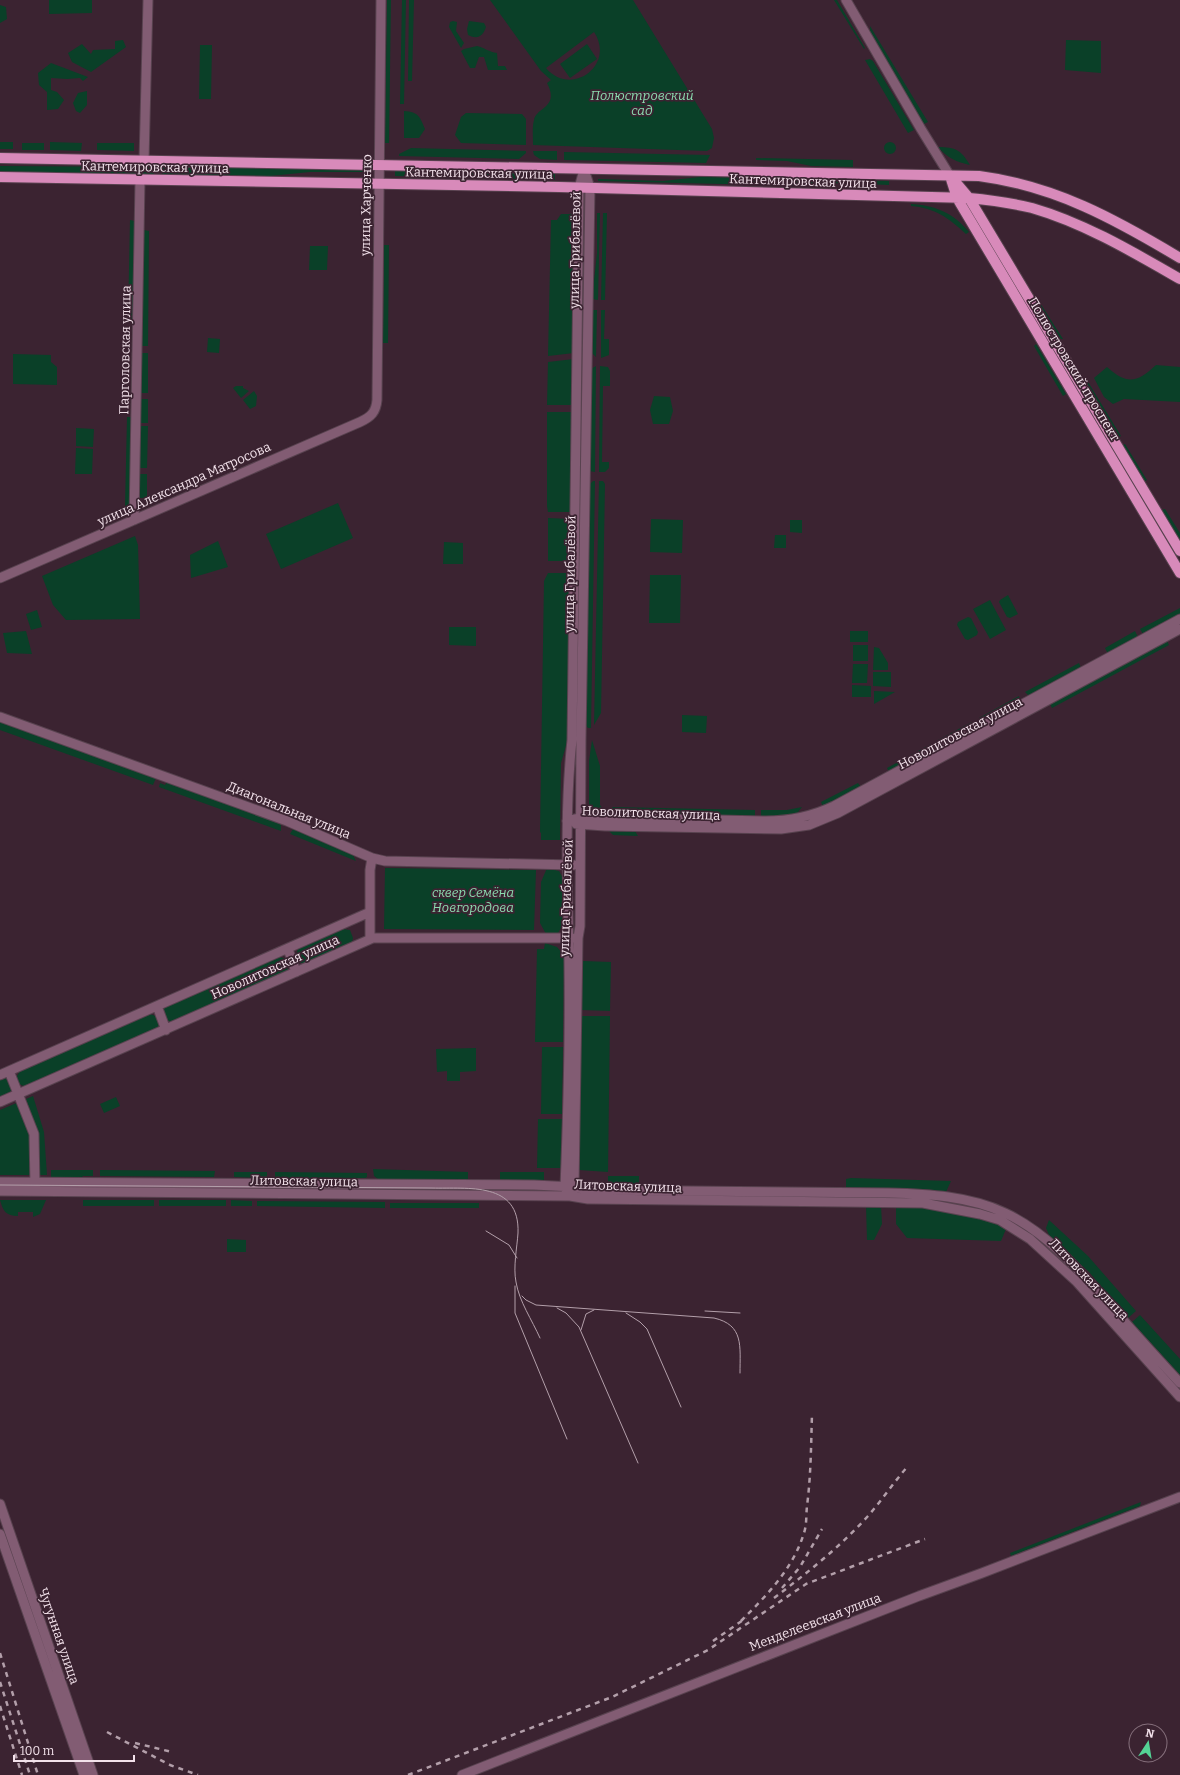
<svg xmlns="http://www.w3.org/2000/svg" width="1180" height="1775" font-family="Bitter,serif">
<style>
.green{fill:#0a4028;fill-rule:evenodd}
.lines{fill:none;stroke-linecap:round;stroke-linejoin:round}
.minor-casing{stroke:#58424f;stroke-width:11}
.major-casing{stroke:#58424f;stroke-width:12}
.minor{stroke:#825c73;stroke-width:9}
.major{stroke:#d88aba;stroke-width:10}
.tram{stroke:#b39faa;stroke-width:1}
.rail{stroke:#b39faa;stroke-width:2.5;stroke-dasharray:5 5;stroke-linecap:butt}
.labels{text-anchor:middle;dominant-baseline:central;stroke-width:3.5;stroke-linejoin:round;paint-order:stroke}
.park-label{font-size:13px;font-style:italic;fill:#8bdbaf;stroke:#3b2331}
.street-label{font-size:13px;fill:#f3e2eb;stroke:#3b2331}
</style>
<rect width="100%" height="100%" fill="#3b2331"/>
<path class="green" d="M 49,0 L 92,0 L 92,13 L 49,14 Z
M 387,0 L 391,0 L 389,143 L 385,143 Z
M 402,0 L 406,0 L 404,104 L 400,104 Z
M 409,0 L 414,0 L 412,81 L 408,81 Z
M 490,0 L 633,0 L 712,129 L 714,138 L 712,148 L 707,151 L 533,145 C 533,137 532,127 534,120 C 536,107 560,108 547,83 L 551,80 L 541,71 ZM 594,32 C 616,65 571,98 546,68 Z
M 834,0 L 837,0 L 865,48 L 864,49 Z
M 0,5 L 6,7 L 7,19 L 0,23 Z
M 453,21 L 457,22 L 456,31 L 464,43 L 461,48 L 449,27 L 450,22 Z
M 469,21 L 484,23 L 486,27 C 483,36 478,40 468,35 L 467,29 Z
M 870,26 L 928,122 L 924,124 L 870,33 Z
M 123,40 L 126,47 L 91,72 L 72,62 L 68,53 L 82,44 L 91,54 L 93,50 L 115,49 L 115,41 Z
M 1066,40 L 1101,41 L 1101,73 L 1065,70 Z
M 587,44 L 597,59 L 570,78 L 560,64 Z
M 200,45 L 212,45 L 211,99 L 199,99 Z
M 477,46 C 485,48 489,52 497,53 L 498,66 L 505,66 L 507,70 L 488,70 L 484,57 L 479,57 L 475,68 L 470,68 L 461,51 L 464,49 Z
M 870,59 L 873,61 L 914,130 L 908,133 L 865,60 Z
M 51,63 L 88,77 L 83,81 L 80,78 L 67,79 L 51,78 L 51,90 L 57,92 L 64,100 L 58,109 L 47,110 L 47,92 L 39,85 L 38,73 Z
M 87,91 L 87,105 L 80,113 L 76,111 L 73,103 L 78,93 Z
M 404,111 C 419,112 420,117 425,129 L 419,138 L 404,138 Z
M 466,113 L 522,114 L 526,119 L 526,145 L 461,143 L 455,135 L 461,117 Z
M 0,142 L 13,142 L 13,149 L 0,149 Z
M 50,142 L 82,143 L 81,151 L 50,150 Z
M884 148a6 6 0 1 1 12 0a6 6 0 1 1-12 0Z
M 22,143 L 44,143 L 44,150 L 22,150 Z
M 97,143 L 134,143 L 134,151 L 97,150 Z
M 938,147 C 956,147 961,150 970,165 C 957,162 947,158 938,147 Z
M 411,148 L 526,151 L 526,153 L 519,159 L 399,156 L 399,154 Z
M 533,151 L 557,151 L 557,160 L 540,159 L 534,155 Z
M 564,152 L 710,155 L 706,163 L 564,160 Z
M 756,158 L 853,160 L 853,167 L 811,166 L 787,161 L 756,160 Z
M 0,166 L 154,167 L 154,174 L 0,172 Z
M 162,167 L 369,170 L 370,172 L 310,172 L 270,176 L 162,174 Z
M 395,169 L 555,173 L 555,180 L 395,176 Z
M 700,177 L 889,181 L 889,185 L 840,183 L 804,186 L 598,181 L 598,179 L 663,181 Z
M 911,204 C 934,205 954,213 969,232 L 966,234 C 949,218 935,208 911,206 Z
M 597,213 L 600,213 L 598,300 L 592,299 L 597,253 Z
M 603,213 L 607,213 L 605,300 L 601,300 Z
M 561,214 L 572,214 L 571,256 L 575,287 L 574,353 L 548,356 L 551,220 L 557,220 Z
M 130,220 L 135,221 L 133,320 L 128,319 Z
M 144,230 L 149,231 L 148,346 L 142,346 Z
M 384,245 L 389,245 L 388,343 L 383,343 Z
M 310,246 L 328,246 L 327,270 L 309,270 Z
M 1035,295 L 1063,339 L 1060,339 L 1034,296 Z
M 592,310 L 597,310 L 596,357 L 591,352 Z
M 601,310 L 605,310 L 604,339 L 609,339 L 609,355 L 601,358 Z
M 208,338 L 220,339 L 219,353 L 207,352 Z
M 1036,344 L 1066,394 L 1063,396 L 1034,346 Z
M 142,353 L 148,353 L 148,393 L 141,393 Z
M 13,354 L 51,355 L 51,362 L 57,367 L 57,385 L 13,384 Z
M 574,359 L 573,405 L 547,405 L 548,362 Z
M 1156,365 L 1180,367 L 1180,402 L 1124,399 L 1113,404 L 1104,397 L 1094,378 L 1107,367 C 1127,385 1137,383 1156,365 Z
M 596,366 L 595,472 L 589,471 L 591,369 Z
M 600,366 L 608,367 L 610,371 L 610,386 L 603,386 L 602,462 L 609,462 L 609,468 L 605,472 L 599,472 Z
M 1088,382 L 1121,436 L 1119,437 L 1086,383 Z
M 236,386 L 243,386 L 243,388 L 249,391 L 241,398 L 233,388 Z
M 254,391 L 257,396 L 256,406 L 250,409 L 243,400 Z
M 654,396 L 670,397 L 673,411 L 669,424 L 653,424 L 650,410 Z
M 141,399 L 148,399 L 148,423 L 140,423 Z
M 547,412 L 573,412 L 571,512 L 548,512 L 547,506 Z
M 127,417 L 132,417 L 130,507 L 125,507 Z
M 140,426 L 148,426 L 147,468 L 140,468 Z
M 76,428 L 94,429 L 93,447 L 76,446 Z
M 1125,444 L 1147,480 L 1145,481 L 1123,445 Z
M 76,448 L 93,449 L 92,474 L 75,474 Z
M 139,474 L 147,474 L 147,498 L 139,498 Z
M 593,481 L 595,481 L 591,728 L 588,728 L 585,724 L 589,485 Z
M 599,481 L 603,481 L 605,484 L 601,713 L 594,725 Z
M 338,503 L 353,538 L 281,569 L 266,534 Z
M 1165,509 L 1180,533 L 1180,540 L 1162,510 Z
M 548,518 L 571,519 L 571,561 L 548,561 Z
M 651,519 L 683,520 L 682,553 L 650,552 Z
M 790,520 L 802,520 L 802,533 L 790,532 Z
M 775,535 L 786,535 L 786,548 L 774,548 Z
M 135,536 L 138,545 L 140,619 L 66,620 L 53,605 L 42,576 Z
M 218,541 L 228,567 L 191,578 L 190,555 Z
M 444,542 L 463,543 L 463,564 L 443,564 Z
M 548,573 L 570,573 L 568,739 L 561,763 L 560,840 L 541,840 L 541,833 L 540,832 L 544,581 Z
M 650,575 L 681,575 L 680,623 L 649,623 Z
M 1008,595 L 1018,614 L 1010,618 L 1007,617 L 999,602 L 1000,600 Z
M 990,600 L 1006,630 L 990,639 L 973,609 Z
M 1180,608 L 1180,614 L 1143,634 L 1140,629 Z
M 37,610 L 42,627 L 31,630 L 26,614 Z
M 968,617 L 971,618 L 978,632 L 977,635 L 968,640 L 965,639 L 957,625 L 958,622 Z
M 449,627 L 476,627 L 476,646 L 449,645 Z
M 26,631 L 32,654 L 7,653 L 3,633 Z
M 850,631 L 868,631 L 868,642 L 850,642 Z
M 1135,631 L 1138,637 L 1108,654 L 1105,648 Z
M 1167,641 L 1169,645 L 1052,708 L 1050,704 Z
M 853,645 L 868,645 L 868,661 L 853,661 Z
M 874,647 L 879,648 L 888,663 L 888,670 L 873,670 Z
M 1079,663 L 1081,668 L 1029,696 L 1025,692 Z
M 853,664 L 868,664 L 867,683 L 852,683 Z
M 873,672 L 891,672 L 891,687 L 873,686 Z
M 852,685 L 871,686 L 871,697 L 852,697 Z
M 874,691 L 895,692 L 874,704 Z
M 1019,696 L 1020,701 L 983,720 L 979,718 Z
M 682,715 L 707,716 L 706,733 L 682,732 Z
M 0,722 L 156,778 L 153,785 L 0,730 Z
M 972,722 L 972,726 L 942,743 L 938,740 Z
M 592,740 L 600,766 L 600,805 L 603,809 L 602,813 L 593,812 L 589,806 L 589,761 Z
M 931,744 L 932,748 L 889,772 L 887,768 Z
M 167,782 L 278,822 L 281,825 L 281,831 L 159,787 L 160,783 L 165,785 Z
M 858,783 L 861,787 L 823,807 L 821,802 Z
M 613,807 L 755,810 L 755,817 L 611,814 L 611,809 Z
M 802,807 L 795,816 L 761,817 L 761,810 L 787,810 Z
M 293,829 L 349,852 L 353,855 L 356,861 L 290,834 Z
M 609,831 L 635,831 L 638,836 L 613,835 Z
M 385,868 L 536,870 L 534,930 L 384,929 Z
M 547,868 L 559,871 L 563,878 L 562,926 L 558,933 L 546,934 L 540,923 L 541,882 Z
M 343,929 L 350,930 L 353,938 L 352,942 L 305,964 L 299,962 L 296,955 L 298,949 Z
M 545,943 L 557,947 L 564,955 L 563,1042 L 535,1042 L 537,949 L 544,949 Z
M 280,957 L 286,959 L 288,971 L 172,1022 L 167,1021 L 163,1011 L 165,1007 Z
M 583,961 L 611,962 L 610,1011 L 581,1010 Z
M 150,1014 L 156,1016 L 159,1023 L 158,1028 L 26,1087 L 19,1084 L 17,1076 L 20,1071 Z
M 581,1016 L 610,1016 L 608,1172 L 579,1170 Z
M 542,1047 L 563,1047 L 562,1114 L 541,1114 Z
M 476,1048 L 476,1071 L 460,1072 L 460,1081 L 447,1081 L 447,1071 L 437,1072 L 436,1049 Z
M 5,1078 L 8,1079 L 13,1090 L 0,1098 L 0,1080 Z
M 33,1096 L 44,1132 L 47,1175 L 39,1175 L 38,1133 L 26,1099 Z
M 116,1097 L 120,1106 L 104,1113 L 100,1104 Z
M 19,1102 L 31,1131 L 31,1175 L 0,1175 L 0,1110 Z
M 538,1119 L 562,1119 L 561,1168 L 537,1168 Z
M 373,1169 L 468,1172 L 468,1180 L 378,1179 L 374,1176 Z
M 51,1170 L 93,1170 L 93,1176 L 83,1176 L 81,1178 L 51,1178 Z
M 100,1170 L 215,1171 L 214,1177 L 100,1176 Z
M 234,1172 L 267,1172 L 267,1178 L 234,1177 Z
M 275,1172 L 367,1173 L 367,1177 L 365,1178 L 275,1178 Z
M 500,1172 L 544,1172 L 544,1180 L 500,1180 Z
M 608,1176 L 639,1176 L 639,1186 L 608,1186 Z
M 851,1178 L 951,1181 L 946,1192 L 925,1189 L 846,1188 L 846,1179 Z
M 0,1200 L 46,1200 L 40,1214 L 33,1217 L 33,1212 L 18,1212 L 18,1216 C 6,1216 3,1211 0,1200 Z
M 83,1200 L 154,1200 L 154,1206 L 83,1206 Z
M 159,1200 L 226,1200 L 226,1206 L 159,1206 Z
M 231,1200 L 252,1201 L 252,1206 L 231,1206 Z
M 257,1201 L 385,1202 L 385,1208 L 257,1206 Z
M 390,1203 L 479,1203 L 479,1208 L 390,1208 Z
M 866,1206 L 881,1206 L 882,1224 L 874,1240 L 867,1240 Z
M 896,1207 C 930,1207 977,1211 1006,1229 L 1001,1241 L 907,1238 L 896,1224 Z
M 1049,1220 L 1088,1256 L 1136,1311 L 1128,1318 L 1089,1272 L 1049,1235 L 1046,1228 Z
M 227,1239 L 246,1240 L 246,1252 L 227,1252 Z
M 1140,1315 L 1180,1359 L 1180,1375 L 1132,1322 Z
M 1141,1502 L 1140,1506 L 1011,1556 L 1010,1553 Z"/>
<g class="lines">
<defs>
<path id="minor" d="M 846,0 L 921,129 L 950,176
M 144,161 L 148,0
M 134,520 L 140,180
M 0,578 L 360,422 C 371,417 376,412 377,400 L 381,0
M 0,717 L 287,821 L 372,858 L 385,861 L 574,865
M 567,821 L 582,817 L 765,821 C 790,821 811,817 834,806 L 1180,619
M 576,824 L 605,826 L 781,829 L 809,825 L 838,813 L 1180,629
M 370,939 L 370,870 L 372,858
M 288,949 L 296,972
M 157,1006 L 166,1030
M 9,1071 L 34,1134 L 35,1186
M 0,1075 L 370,912
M 0,1102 L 373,938 L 572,938
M 0,1182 L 534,1185 L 574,1187 L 588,1190 L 889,1193 C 928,1194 969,1196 1005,1213 C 1050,1234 1083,1275 1115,1311 C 1136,1335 1158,1359 1180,1383
M 0,1191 L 570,1196 L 588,1199 L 923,1203 L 980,1214 L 1000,1220 L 1030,1239 L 1077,1282 L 1180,1397
M 567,1192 L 565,1187 C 568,1113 570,1038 569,963 C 568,889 564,814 572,740 L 579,188 L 584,170
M 572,1192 L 574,1187 L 578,938 L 580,926 L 581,740 L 590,188 L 584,169
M 0,1504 L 93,1775
M 0,1534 L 84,1775
M 462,1775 L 919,1596 L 982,1573 L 1180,1497"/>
<path id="major" d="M 0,158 L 979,176 C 1055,186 1115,219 1180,258
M 950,176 L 957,198 L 1180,573
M 0,177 L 559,187 L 969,198 C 990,200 1011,203 1032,208 C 1084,223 1133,252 1180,279
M 953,179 L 969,198 L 1180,551"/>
</defs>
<use href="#minor" class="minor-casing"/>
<use href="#major" class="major-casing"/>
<use href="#minor" class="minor"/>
<use href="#major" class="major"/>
<path class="tram" d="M 0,1185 L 432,1188 C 468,1189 520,1181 518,1233 C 517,1248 513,1267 516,1282 C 519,1301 532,1320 540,1338
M 486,1231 L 509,1245 L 517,1258
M 515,1286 L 515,1313 L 567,1439
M 522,1296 L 526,1300 L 536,1305 L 714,1318 C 744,1325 740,1346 740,1373
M 557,1308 L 566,1313 L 579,1327 L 638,1463
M 705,1311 L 740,1313
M 626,1313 L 640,1322 L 647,1329 L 681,1407
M 581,1330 L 586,1314 L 594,1310"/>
<path class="rail" d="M 782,1588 L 800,1567 L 822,1529
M 774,1598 C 807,1573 840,1547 868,1516 C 882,1500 894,1482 908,1466
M 741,1621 C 767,1595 793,1569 804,1533 C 807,1524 806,1514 807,1506 C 811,1475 811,1445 812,1414
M 713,1641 L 746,1618
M 0,1653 L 38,1775
M 0,1682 L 30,1775
M 0,1706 L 22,1775
M 107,1732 L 170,1765 L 198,1775
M 135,1743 L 172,1752
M 408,1775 L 612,1697 L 708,1650 L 806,1584 L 925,1539"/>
</g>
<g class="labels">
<g class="park-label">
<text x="642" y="95">Полюстровский<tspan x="642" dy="15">сад</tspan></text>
<text x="473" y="892">сквер Семёна<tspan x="473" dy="15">Новгородова</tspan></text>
</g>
<g class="street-label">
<text transform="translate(155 167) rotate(1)">Кантемировская улица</text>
<text transform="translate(479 173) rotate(1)">Кантемировская улица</text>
<text transform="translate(803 181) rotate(2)">Кантемировская улица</text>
<text transform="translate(366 205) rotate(-89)">улица Харченко</text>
<text transform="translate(575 250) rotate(-89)">улица Грибалёвой</text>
<text transform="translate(125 350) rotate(-89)">Парголовская улица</text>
<text transform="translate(1074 369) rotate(59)">Полюстровский проспект</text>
<text transform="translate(184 484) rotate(-24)">улица Александра Матросова</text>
<text transform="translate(570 574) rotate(-89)">улица Грибалёвой</text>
<text transform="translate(960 733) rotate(-28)">Новолитовская улица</text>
<text transform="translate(289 810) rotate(22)">Диагональная улица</text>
<text transform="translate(651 813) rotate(2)">Новолитовская улица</text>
<text transform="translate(566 898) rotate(-88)">улица Грибалёвой</text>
<text transform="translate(275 967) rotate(-24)">Новолитовская улица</text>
<text transform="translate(304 1181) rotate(1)">Литовская улица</text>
<text transform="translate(628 1186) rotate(2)">Литовская улица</text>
<text transform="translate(1089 1279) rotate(46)">Литовская улица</text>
<text transform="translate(815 1622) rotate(-21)">Менделеевская улица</text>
<text transform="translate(59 1636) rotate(71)">Чугунная улица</text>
</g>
</g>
<g transform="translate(1148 1743) rotate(12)"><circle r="19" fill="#3b2331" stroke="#856f7b"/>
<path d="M0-3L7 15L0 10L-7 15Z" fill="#54d395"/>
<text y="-6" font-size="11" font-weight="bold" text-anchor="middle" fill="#f3e2eb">N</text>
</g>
<path d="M14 1755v6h120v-6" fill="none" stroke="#f3e2eb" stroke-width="2"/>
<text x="20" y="1755" font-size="12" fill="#f3e2eb" stroke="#3b2331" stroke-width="3" paint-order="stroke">100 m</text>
</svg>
